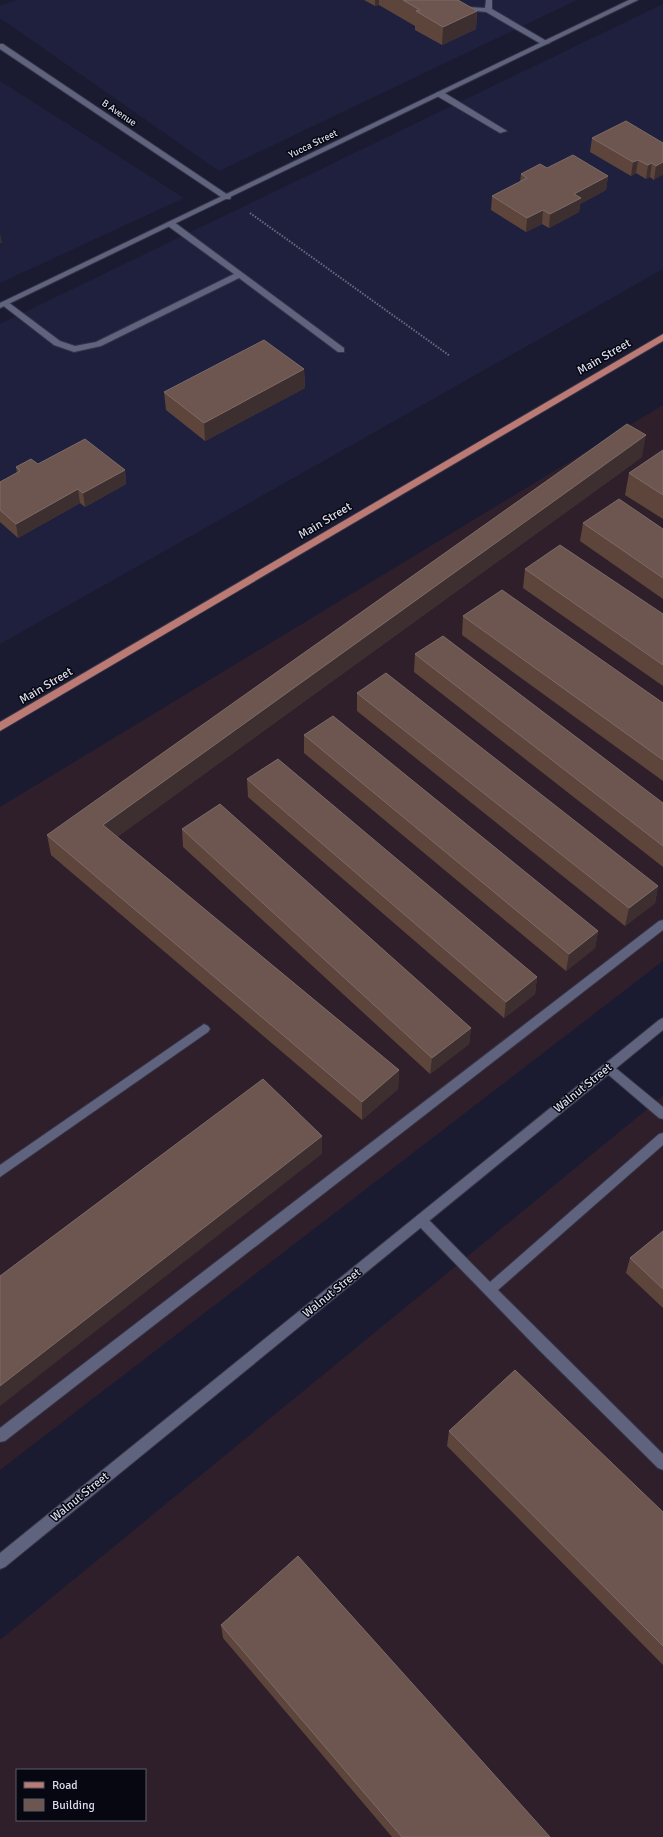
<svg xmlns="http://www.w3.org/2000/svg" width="663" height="1837" font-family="Signika,sans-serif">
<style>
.commercial{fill:#2e1f2b;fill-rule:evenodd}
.built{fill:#1f203d}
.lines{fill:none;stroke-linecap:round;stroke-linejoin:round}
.service-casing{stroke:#353447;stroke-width:2}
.minor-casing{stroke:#353447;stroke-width:2}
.tertiary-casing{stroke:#353447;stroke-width:2}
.primary-casing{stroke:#353447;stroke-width:2}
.path{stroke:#696b7e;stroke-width:2;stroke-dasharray:1.5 1.5;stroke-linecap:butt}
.service{fill:#60637e;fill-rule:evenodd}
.minor{fill:#60637e;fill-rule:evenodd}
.tertiary{fill:#60637e;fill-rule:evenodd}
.primary{fill:#bb7a73;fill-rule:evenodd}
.wall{fill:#5e453c}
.shaded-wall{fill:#3d2e30}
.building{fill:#6c564f;stroke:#7d6b68}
.labels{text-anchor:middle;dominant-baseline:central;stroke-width:3;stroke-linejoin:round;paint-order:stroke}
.far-street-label{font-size:10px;fill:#dadcec;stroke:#060710}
.street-label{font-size:12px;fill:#dadcec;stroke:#060710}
</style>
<rect width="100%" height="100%" fill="#1a1b31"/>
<path class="commercial" d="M 663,405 L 663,961 L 0,1470 L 0,807 Z
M 663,1096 L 663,1837 L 0,1837 L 0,1640 ZM 17,1770 L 145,1770 L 145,1820 L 17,1820 Z"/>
<path class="built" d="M 16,0 L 577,0 L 219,171 L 0,18 L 0,6 Z
M 663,4 L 663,269 L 0,644 L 0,324 Z
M 0,81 L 184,198 L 0,283 Z"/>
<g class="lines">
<defs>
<path id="service" d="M 445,0 L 454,0 L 468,7 L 485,8 L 486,0 L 492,0 L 492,9 L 550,43 L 543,45 L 486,12 L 465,10 Z
M 437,92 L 443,92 L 507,131 L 500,133 L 437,96 Z
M 168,222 L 174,222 L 344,348 L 344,352 L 338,352 L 239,278 L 101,346 L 74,352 L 54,345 L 1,304 L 2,302 L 8,302 L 60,341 L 75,346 L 96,342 L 234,274 L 168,226 Z
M 663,920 L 663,930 L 5,1441 L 0,1442 L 0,1428 L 659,921 Z
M 204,1024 L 208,1026 L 210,1029 L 208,1032 L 0,1177 L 0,1165 Z
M 608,1063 L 612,1065 L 663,1107 L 663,1119 L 659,1118 L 604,1071 L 602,1068 L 604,1065 Z
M 663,1133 L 663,1145 L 498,1290 L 663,1454 L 663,1470 L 658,1468 L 538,1349 L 417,1224 L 415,1220 L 417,1216 L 421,1214 L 425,1216 L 490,1282 L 659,1134 Z"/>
<path id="minor" d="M 0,44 L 3,44 L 231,197 L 230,199 L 224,199 L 0,49 Z"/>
<path id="tertiary" d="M 629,0 L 638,0 L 0,308 L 0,303 Z
M 663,1018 L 663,1030 L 5,1567 L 0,1569 L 0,1553 L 659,1020 Z"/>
<path id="primary" d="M 663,334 L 663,341 L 0,731 L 0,722 Z"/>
</defs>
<use href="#service" class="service-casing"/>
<use href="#minor" class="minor-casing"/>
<use href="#tertiary" class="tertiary-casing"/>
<use href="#primary" class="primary-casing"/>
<path class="path" d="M 250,213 L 450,356"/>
<use href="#service" class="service"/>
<use href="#minor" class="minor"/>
<use href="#tertiary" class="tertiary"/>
<use href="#primary" class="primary"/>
</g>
<path class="wall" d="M 364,0 L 458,0 L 477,11 L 476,29 L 442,45 L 415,30 L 415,26 L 379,5 L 375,6 Z
M 592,138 L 663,143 L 654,180 L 650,177 L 646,179 L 636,173 L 631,176 L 590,152 Z
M 547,168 L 608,176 L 606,190 L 580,204 L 579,212 L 549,228 L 542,224 L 526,232 L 491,210 L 492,196 L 520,182 L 521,174 Z
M 304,369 L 305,388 L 205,441 L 166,410 L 164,392 Z
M 663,450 L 663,519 L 625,495 L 629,473 Z
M 642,457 L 117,837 L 399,1070 L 398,1089 L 362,1120 L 51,855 L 47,835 Z
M 38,464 L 125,470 L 126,484 L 85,507 L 80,503 L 18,538 L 0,522 L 0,482 L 17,473 L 16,467 Z
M 583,523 L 663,529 L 663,599 L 580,541 Z
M 525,569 L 663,614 L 663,686 L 523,588 Z
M 463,616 L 663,703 L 663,781 L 462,635 Z
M 415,654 L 663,803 L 663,867 L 414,672 Z
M 357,693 L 658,886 L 655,903 L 625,926 L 357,711 Z
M 304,735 L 598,931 L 595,948 L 566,971 L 304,753 Z
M 247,779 L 537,977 L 535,994 L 504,1018 L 248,797 Z
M 182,829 L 471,1028 L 469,1044 L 430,1074 L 183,847 Z
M 663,1231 L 663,1308 L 626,1273 L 630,1258 Z
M 449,1431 L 663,1512 L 663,1665 L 447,1446 Z
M 221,1625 L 550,1837 L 392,1837 L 223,1638 Z"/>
<path class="shaded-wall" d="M 375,0 L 379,0 L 379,5 L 375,6 Z
M 477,11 L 476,29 L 442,45 L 443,27 Z
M 638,160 L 636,173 L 631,176 L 633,162 Z
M 663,162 L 663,175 L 654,180 L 656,166 Z
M 652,163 L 650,177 L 646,179 L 648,165 Z
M 608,176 L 606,190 L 580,204 L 579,212 L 549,228 L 550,214 L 574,194 Z
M 543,210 L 542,224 L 526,232 L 527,218 Z
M 0,233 L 2,243 L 0,243 Z
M 304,369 L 305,388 L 205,441 L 204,423 Z
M 646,435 L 642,457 L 106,845 L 103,825 Z
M 125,470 L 126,484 L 85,507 L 83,493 Z
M 78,489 L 80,503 L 18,538 L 16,524 Z
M 658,886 L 655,903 L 625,926 L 629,908 Z
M 598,931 L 595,948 L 566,971 L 569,954 Z
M 537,977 L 535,994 L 504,1018 L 506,1002 Z
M 471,1028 L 469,1044 L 430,1074 L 432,1058 Z
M 399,1070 L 398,1089 L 362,1120 L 362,1102 Z
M 322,1136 L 322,1154 L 0,1406 L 0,1386 Z"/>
<path class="building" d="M 403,0 L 458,0 L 477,11 L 443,27 L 416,11 L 420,10 Z
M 626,121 L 663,143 L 663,162 L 656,166 L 652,163 L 648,165 L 638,160 L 633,162 L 592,138 Z
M 573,155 L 608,176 L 574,194 L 581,198 L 550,214 L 543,210 L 527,218 L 492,196 L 527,178 L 521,174 L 540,164 L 547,168 Z
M 264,340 L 304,369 L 204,423 L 164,392 Z
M 627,424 L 646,435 L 103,825 L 399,1070 L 362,1102 L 47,835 Z
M 85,439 L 125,470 L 83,493 L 78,489 L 16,524 L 0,510 L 0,482 L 20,471 L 16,467 L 31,459 L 38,464 Z
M 663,450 L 663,495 L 629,473 Z
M 619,499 L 663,529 L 663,578 L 583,523 Z
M 560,545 L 663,614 L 663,665 L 525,569 Z
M 502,590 L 663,703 L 663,760 L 463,616 Z
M 443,636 L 663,803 L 663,846 L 415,654 Z
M 386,673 L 658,886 L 629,908 L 357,693 Z
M 333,716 L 598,931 L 569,954 L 304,735 Z
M 278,759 L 537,977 L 506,1002 L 247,779 Z
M 220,804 L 471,1028 L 432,1058 L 182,829 Z
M 263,1079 L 322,1136 L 0,1386 L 0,1276 Z
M 663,1231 L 663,1289 L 630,1258 Z
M 515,1370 L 663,1512 L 663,1646 L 449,1431 Z
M 298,1556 L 550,1837 L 402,1837 L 221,1625 Z"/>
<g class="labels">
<g class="far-street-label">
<text transform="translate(119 113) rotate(34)">B Avenue</text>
<text transform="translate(313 144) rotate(-26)">Yucca Street</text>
</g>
<g class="street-label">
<text transform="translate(604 357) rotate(-30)">Main Street</text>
<text transform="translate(325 521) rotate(-31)">Main Street</text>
<text transform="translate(46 686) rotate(-31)">Main Street</text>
<text transform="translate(583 1088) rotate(-39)">Walnut Street</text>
<text transform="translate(332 1293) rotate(-39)">Walnut Street</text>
<text transform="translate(80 1497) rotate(-39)">Walnut Street</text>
</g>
</g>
<rect x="16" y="1769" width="130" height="52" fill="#060710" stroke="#5b5c68"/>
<rect x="24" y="1782" width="20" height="6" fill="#bb7a73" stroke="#5b5c68"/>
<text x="52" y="1789" font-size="12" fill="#dadcec">Road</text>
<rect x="24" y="1799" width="20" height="12" fill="#6c564f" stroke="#5b5c68"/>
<text x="52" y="1809" font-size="12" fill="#dadcec">Building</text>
</svg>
